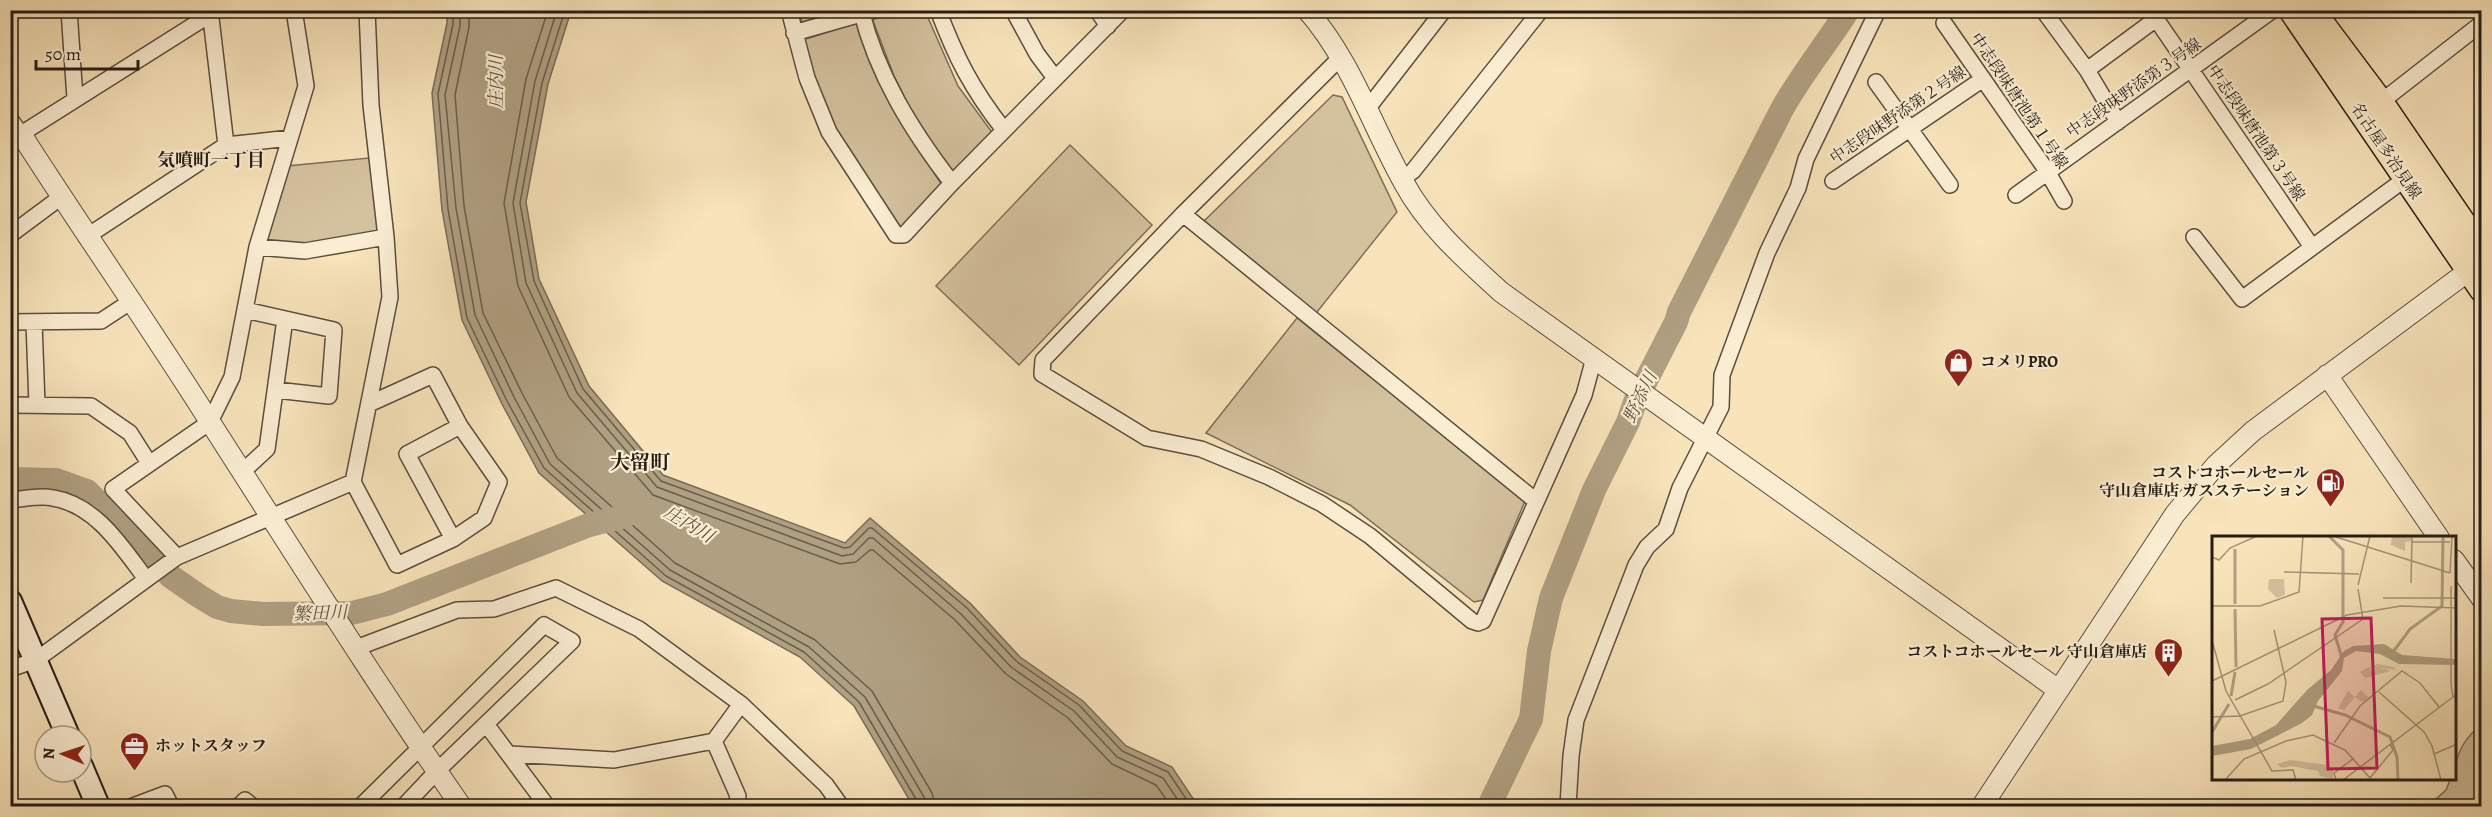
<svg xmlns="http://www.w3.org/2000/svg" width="2492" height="817" font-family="Alegreya,'Noto Serif JP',serif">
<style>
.green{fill:#d4c19e;stroke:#7c6f59;stroke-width:1.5}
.water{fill:#b0a082;stroke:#786c56;stroke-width:1.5}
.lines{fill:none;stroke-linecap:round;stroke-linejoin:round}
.shore{stroke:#6a5e4b;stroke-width:1.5}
.river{stroke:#b0a082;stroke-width:24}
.minor-casing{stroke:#5a4e3e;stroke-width:18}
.tertiary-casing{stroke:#5a4e3e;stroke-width:22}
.secondary-casing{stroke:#251d14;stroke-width:26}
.primary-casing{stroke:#251d14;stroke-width:27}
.minor{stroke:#faedd2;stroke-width:15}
.tertiary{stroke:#faedd2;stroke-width:20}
.secondary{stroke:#faedd2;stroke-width:22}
.primary{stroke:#f8e3ba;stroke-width:24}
.labels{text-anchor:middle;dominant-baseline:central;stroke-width:4.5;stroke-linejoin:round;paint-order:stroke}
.street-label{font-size:16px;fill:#251d14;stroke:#faedd2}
.poi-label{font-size:16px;font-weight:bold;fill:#251d14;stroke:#faedd2;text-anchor:start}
.water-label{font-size:18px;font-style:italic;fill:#5d5140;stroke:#faedd2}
.neighbourhood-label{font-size:18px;font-weight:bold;fill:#251d14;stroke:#faedd2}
.quarter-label{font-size:20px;font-weight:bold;fill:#251d14;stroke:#faedd2}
.inset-river{fill:none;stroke:#b0a082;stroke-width:3}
.inset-road{fill:none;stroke:#a49478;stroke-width:1.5}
.view{fill:#c2185b;fill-opacity:0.15;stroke:#c2185b;stroke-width:3}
.inset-edge{fill:none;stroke:#251d14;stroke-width:3}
</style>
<rect width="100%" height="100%" fill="#f8e3ba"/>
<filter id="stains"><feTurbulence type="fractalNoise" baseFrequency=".00333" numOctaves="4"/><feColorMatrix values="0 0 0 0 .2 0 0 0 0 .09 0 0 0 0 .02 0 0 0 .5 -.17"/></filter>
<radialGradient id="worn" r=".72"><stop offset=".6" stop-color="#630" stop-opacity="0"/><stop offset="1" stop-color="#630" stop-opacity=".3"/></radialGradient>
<path class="green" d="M 798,10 L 844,10 L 844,11 L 802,22 Z
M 898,11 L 925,11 L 958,86 L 994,135 L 955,175 L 921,130 L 894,76 L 872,18 Z
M 856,23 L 892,108 L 942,185 L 900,230 L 868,188 L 817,94 L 803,40 Z
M 1333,95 L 1342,97 L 1397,212 L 1313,317 L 1203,222 Z
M 1070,145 L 1152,225 L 1019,365 L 936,286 Z
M 369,158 L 379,230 L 376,235 L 313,249 L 269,245 L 265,239 L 287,166 Z
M 1297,318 L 1525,501 L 1483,600 L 1474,602 L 1350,505 L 1206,433 Z
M 2481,725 L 2481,806 L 2428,806 L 2446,790 L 2450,780 L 2454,780 C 2454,757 2463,739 2481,725 Z"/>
<path class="water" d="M 447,11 L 571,11 L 548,84 L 526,202 L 539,279 L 589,386 L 663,475 L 845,543 L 870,518 L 971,604 L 1020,657 L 1083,701 L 1126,746 L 1172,767 L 1198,806 L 913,806 L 854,706 L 800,657 L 662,581 L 539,473 L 502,404 L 462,320 L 442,210 L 432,93 L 447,23 Z"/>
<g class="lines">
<path class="shore" d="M 453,10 L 453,24 L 438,94 L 448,209 L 467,318 L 507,401 L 544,468 L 666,576 L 804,652 L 859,702 L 917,801 L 918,806
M 460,10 L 460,26 L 445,95 L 456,208 L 475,315 L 514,397 L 550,464 L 670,570 L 809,647 L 865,697 L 924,797 L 926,806
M 469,10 L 469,27 L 455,95 L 464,206 L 483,313 L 522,393 L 557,458 L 675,563 L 815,640 L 872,691 L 932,793 L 935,806
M 548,10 L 526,79 L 504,203 L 518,286 L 569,397 L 653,495 L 840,564 L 856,562 L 870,550 L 873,550 L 955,620 L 1006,674 L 1068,718 L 1112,764 L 1156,785 L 1171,806
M 557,10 L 535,81 L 513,203 L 526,283 L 577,393 L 657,487 L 842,556 L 853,554 L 869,538 L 873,538 L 961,614 L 1011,667 L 1074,711 L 1117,757 L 1163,778 L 1182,806
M 565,10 L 542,83 L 520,203 L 534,281 L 583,389 L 661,481 L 844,548 L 850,547 L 869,528 L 872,528 L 967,608 L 1016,661 L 1079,705 L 1122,751 L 1168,772 L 1191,806"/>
<path class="river" d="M 10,479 L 56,480 L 87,491 L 157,559 L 170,576 L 199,596 L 217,607 L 231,611 L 263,614 L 352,613 L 387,604 L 589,525 L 625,516
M 1489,806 L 1531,719 L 1539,651 L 1551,598 L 1594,490 L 1628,422 L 1635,402 L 1676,322 L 1679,312 L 1781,111 C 1800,76 1826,45 1848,10"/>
<defs>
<path id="minor" d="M 69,10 L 75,99
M 210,10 L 226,145
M 789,10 L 807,78 L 829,132 L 896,235 L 904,235 L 952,183 L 1123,10
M 861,10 C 877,75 912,131 952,183
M 938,10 C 956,58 972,89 1004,130
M 1013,10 L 1037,54 L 1055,78
M 1097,10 L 1108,26
M 2043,10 L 2087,70 L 2118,122
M 2150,10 L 2312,247
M 1944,23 L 2047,171 L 2064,201
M 794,33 L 875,10
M 1340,58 L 1183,214 L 1043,360 L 1042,374 L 1147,438 L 1201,449 L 1269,477 L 1322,504 L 1370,536 L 1472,621 L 1478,623 L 1483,621 L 1584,395 L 1594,358
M 2087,70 L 2156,19
M 1876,82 L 1950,185
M 2381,102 L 2482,23
M 1368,108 L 1444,10
M 10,119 L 21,134 L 211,14
M 1402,179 L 1413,171 L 1541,10
M 1833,181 L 1983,79
M 2016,195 L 2273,10
M 1183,214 L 1536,501
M 10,235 L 61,197
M 86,237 L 226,145 L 290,138
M 2194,237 L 2242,299 L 2405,179
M 257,247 L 305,251 L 386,237
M 245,310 L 334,330 L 329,396 L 276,390
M 10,322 L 101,321 L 130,302
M 34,322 L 37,405
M 10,405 L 91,406 L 130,433 L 149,463
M 241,473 L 267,449 L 285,319
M 353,482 L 397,565 L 453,539 L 484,518 L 499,482 L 460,426 L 433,375 L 369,404
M 10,500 C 24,499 40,495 53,498 C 96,505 122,547 146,579
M 453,539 L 407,454 L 460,426
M 177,557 L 113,489 L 210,422 L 232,377 L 257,247 L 306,86 L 294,10
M 356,648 L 457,610 L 494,609 L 556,588 L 639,629 L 741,704 L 826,785 L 841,806
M 10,669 L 36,660 L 177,557 L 353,482 L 390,297 L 386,237 L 371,105 L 367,10
M 486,724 L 547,806
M 714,741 L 738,796 L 736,806
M 510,754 L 614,760 L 714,741 L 741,704
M 133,806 L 165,794 L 171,806
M 239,806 L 245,800 L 252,806
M 361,806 L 544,625 L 572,641 L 437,771 L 404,806
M 1568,806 L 1571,756 L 1576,720 L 1636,565 L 1647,547 L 1666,529 L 1680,488 L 1721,407 L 1722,375 L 1767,253 L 1798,188 L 1806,159 L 1878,10"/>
<path id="tertiary" d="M 1307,10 C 1351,60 1372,126 1404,183 C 1428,227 1465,259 1501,292 L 2057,689
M 10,140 L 21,134 C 83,231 149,325 210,422 C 293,551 374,681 461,806
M 2327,375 L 2439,538
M 2454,560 L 2482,599
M 1982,806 L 2175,514 L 2216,465 L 2253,431 L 2482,261"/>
<path id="secondary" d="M 10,601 L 68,736
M 81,766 L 98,806"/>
<path id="primary" d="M 2291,10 L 2482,290
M 2312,10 L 2381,102 L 2482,250"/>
</defs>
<use href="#minor" class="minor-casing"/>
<use href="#tertiary" class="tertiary-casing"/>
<use href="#secondary" class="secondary-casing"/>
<use href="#primary" class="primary-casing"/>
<use href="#minor" class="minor"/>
<use href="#tertiary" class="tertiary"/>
<use href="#secondary" class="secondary"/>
<use href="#primary" class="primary"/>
</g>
<defs>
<symbol id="shop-pin" viewBox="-11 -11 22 30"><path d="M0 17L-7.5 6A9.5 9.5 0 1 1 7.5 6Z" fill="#8f2418" stroke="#faedd2"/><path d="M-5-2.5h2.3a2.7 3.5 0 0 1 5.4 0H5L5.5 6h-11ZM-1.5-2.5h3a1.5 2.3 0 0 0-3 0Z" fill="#fff"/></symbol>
<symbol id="fuel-pin" viewBox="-11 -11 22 30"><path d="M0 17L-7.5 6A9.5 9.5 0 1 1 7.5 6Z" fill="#8f2418" stroke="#faedd2"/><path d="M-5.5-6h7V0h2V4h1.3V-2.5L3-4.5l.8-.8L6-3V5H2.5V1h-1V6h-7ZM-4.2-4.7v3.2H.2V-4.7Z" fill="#fff"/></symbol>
<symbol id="building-pin" viewBox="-11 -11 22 30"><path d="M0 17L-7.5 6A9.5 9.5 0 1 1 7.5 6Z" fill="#8f2418" stroke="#faedd2"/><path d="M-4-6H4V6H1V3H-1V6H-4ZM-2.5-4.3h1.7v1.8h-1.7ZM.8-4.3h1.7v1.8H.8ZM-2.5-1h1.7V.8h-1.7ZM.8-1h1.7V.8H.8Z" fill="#fff"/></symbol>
<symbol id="office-pin" viewBox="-11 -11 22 30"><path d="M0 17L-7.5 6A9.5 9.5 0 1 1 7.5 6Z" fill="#8f2418" stroke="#faedd2"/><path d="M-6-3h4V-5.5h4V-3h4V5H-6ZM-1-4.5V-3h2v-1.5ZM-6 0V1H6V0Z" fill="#fff"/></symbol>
</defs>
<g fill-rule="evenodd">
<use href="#shop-pin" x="1942" y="346" width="33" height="45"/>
<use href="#fuel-pin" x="2314" y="466" width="33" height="45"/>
<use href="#building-pin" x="2152" y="636" width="33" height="45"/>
<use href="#office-pin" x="118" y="730" width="33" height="45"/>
</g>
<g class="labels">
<g class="street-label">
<text transform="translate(2134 88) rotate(-35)">中志段味野添第３号線</text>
<text transform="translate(2019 101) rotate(56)">中志段味唐池第１号線</text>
<text transform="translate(1898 115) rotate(-34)">中志段味野添第２号線</text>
<text transform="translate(2256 133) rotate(56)">中志段味唐池第３号線</text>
<text transform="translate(2386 151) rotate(56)">名古屋多治見線</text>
</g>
<g class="poi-label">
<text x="1980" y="362">コメリPRO</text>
<text x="2309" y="473" text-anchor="end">コストコホールセール<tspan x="2309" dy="18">守山倉庫店 ガスステーション</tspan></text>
<text x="2147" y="652" text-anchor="end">コストコホールセール 守山倉庫店</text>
<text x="155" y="746">ホットスタッフ</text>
</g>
<g class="water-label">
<text transform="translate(496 82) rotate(-90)">庄内川</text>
<text transform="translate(1640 397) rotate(-64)">野添川</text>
<text transform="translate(689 524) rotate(31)">庄内川</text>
<text transform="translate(320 613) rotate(-2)">繁田川</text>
</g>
<g class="neighbourhood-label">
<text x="211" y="160">気噴町一丁目</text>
</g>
<g class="quarter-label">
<text x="640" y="462">大留町</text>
</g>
</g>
<g transform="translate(2212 536)">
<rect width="244" height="244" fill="#f8e3ba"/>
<path d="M 180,0 L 199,0 L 199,5 L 193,6 L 193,15 L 179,9 ZM 57,43 L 72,43 L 73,59 L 65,62 L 56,53 ZM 166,128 L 181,131 L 185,134 L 169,132 L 179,135 L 153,142 L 148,136 L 159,130 L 158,135 L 163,133 L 160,130 ZM 149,154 L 157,162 L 150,166 L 143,161 L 132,174 L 126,172 L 136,155 L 143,161 ZM 78,224 L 116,229 L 121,233 L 121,243 L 108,240 L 106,235 L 79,230 L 70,232 L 65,228 Z" fill="#d4c19e"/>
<path d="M 172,108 L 190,119 L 244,123 L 244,129 L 187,128 L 168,118 L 144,115 L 132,122 L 130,135 L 106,165 L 100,179 L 90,187 L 39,213 L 0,220 L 0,210 L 38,203 L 64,189 L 95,154 L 119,134 L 132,115 L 141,110 Z" fill="#b0a082"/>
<path class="inset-river" d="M 117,0 L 131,14 L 131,86 L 123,99 L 130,122M 23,68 L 23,13M 23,73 L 24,131M 181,116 L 198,93 L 230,70 L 231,0M 19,160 L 23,136M 98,169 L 133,179 L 178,201 L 185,221 L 186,244M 0,196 L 17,168"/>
<path class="inset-road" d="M 121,0 L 238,37M 200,6 L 238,6M 0,21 L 7,24 L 18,12 L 45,0M 72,36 L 147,38M 238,37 L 240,0M 199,47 L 200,0M 146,49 L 158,0M 239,50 L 239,149 L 241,161 L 245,159M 171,62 L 245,62M 0,70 L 48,70 L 87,56 L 91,0M 1,108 L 14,155 L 60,235 L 81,234 L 84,244M 0,145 L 135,79 L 189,70 L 245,72M 167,156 L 212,196 L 220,210 L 229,244M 23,164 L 56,148 L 151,83 L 146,53M 0,181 L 28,180 L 71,165 L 74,146 L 62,94M 122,207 L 148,170 L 190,135 L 208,147 L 227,171M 222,218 L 245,208M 13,244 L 32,223 L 74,205 L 101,199 L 133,214 L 158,242 L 181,214 L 178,208M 124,244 L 122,237 L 142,222M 131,244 L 241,161"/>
<path class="view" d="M 159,82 L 165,232 L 116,233 L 110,83 Z"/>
<rect width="244" height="244" class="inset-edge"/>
</g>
<rect width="2492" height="817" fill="none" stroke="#f8e3ba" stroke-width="36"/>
<rect x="12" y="12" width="2468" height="793" fill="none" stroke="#251d14" stroke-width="3"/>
<rect x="18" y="18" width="2456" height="781" fill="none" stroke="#251d14" stroke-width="1.5"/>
<g transform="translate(63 754) rotate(272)"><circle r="28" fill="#faedd2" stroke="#a59a86" stroke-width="1.5"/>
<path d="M0-4.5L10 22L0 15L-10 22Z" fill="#8f2418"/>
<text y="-9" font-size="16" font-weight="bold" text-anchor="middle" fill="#251d14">N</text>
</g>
<path d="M36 60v9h102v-9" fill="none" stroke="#251d14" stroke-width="3"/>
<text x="45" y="60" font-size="18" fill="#251d14" stroke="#faedd2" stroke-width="4.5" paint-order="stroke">50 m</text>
<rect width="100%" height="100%" filter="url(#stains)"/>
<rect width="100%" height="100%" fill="url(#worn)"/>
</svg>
